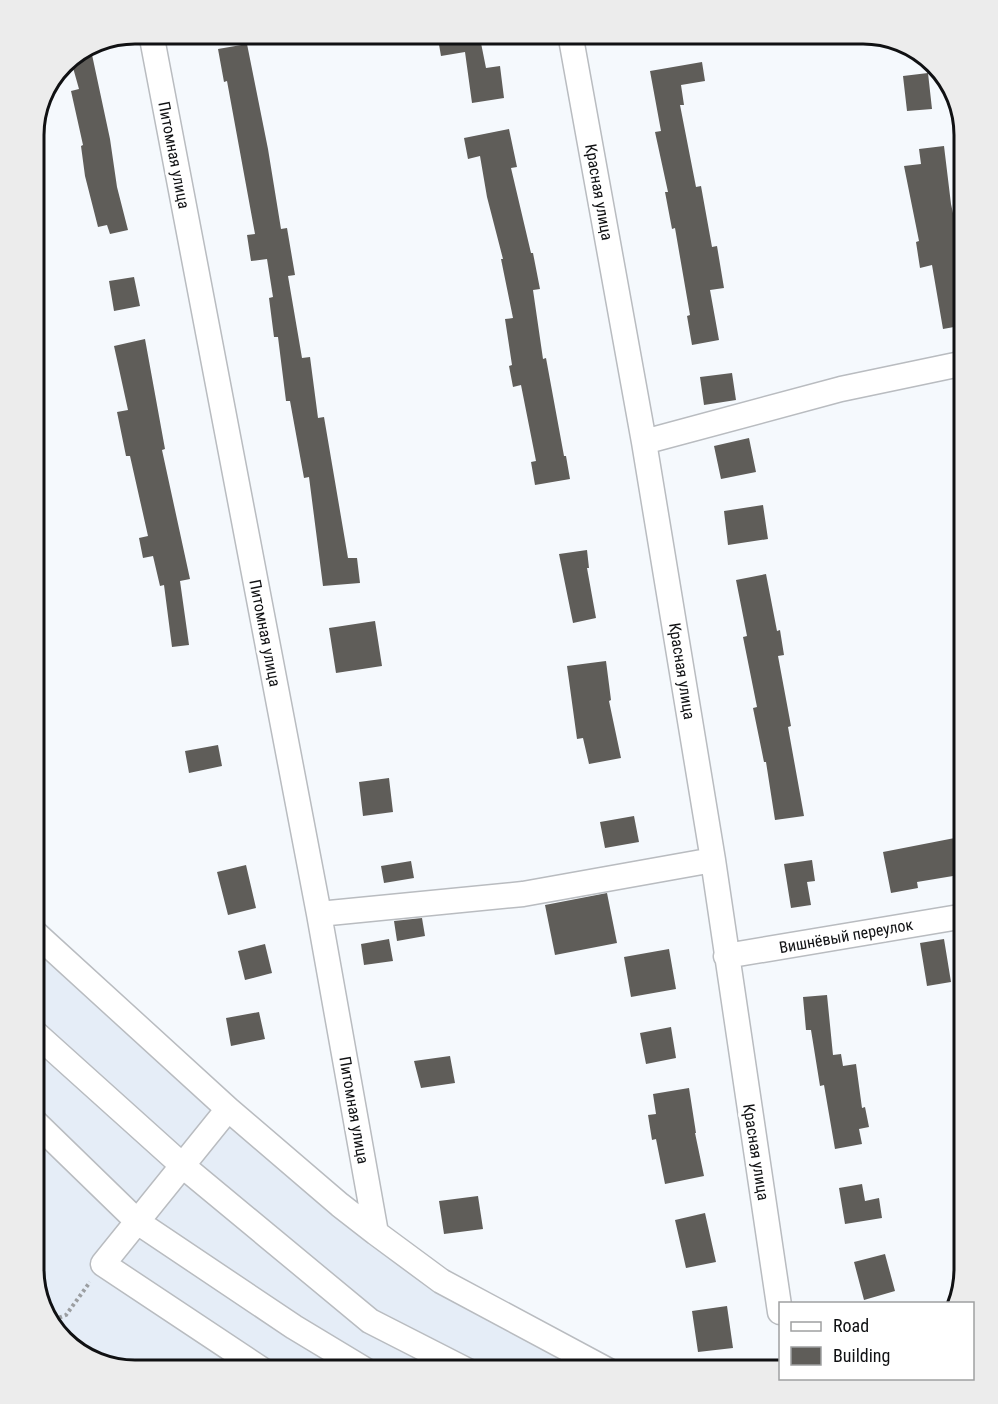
<svg xmlns="http://www.w3.org/2000/svg" width="998" height="1404" font-family="'Roboto Condensed',sans-serif">
<style>
.built{fill:#e5edf7}
.building{fill:#5f5d59}
.lines{fill:none;stroke-linecap:round;stroke-linejoin:round}
.minor-casing{stroke:#b9bcc0;stroke-width:27}
.path{stroke:#9b9ea1;stroke-width:4;stroke-dasharray:3 3;stroke-linecap:butt}
.minor{stroke:#fff;stroke-width:24}
.labels{text-anchor:middle;dominant-baseline:central;stroke-width:6;stroke-linejoin:round;paint-order:stroke}
.street-label{font-size:16px;fill:#101113;stroke:#fff}
.rim{fill:none;stroke:#101113;stroke-width:3}
</style>
<rect width="100%" height="100%" fill="#f5f9fd"/>
<path class="built" d="M 33,912 L 261,1125 L 466,1288 L 620,1364 L 622,1371 L 128,1371 L 113,1366 L 44,1309 L 33,1269 L 33,1207 L 35,1203 L 33,1200 Z"/>
<path class="building" d="M 437,33 L 479,33 L 486,68 L 500,66 L 504,98 L 472,103 L 465,52 L 441,56 Z
M 247,44 L 268,149 L 281,229 L 287,228 L 295,275 L 288,276 L 302,358 L 310,357 L 318,418 L 324,417 L 348,558 L 357,558 L 360,583 L 323,586 L 309,477 L 304,478 L 290,401 L 286,401 L 278,337 L 274,337 L 269,298 L 273,297 L 267,259 L 251,261 L 247,235 L 255,234 L 227,81 L 224,82 L 218,49 Z
M 91,50 L 110,139 L 117,187 L 128,230 L 110,234 L 107,225 L 98,227 L 85,176 L 81,146 L 83,145 L 71,91 L 79,89 L 70,57 Z
M 702,62 L 705,81 L 681,85 L 684,105 L 680,105 L 696,187 L 701,186 L 712,247 L 717,246 L 724,288 L 710,290 L 719,340 L 692,345 L 687,316 L 690,315 L 675,228 L 672,229 L 665,192 L 668,192 L 655,132 L 661,131 L 650,71 Z
M 928,73 L 932,109 L 907,111 L 903,76 Z
M 509,129 L 517,167 L 511,168 L 531,253 L 533,253 L 540,289 L 533,290 L 543,359 L 546,358 L 564,456 L 566,456 L 570,479 L 535,485 L 531,462 L 536,461 L 521,385 L 513,387 L 509,366 L 512,365 L 505,319 L 513,318 L 501,259 L 503,259 L 487,197 L 480,156 L 468,159 L 464,138 Z
M 944,146 L 951,204 L 963,259 L 961,260 L 965,282 L 965,325 L 943,329 L 932,265 L 920,268 L 916,242 L 919,241 L 904,166 L 921,164 L 919,149 Z
M 134,277 L 140,306 L 114,311 L 109,281 Z
M 145,339 L 165,449 L 162,450 L 190,579 L 180,581 L 189,645 L 172,647 L 164,585 L 160,586 L 153,556 L 143,558 L 139,538 L 148,536 L 130,456 L 126,456 L 117,412 L 128,410 L 114,346 Z
M 732,373 L 736,400 L 704,405 L 700,377 Z
M 749,438 L 756,472 L 721,479 L 714,446 Z
M 763,505 L 768,539 L 728,545 L 724,511 Z
M 587,550 L 589,568 L 587,568 L 596,618 L 573,623 L 559,554 Z
M 766,574 L 777,631 L 780,630 L 784,655 L 778,656 L 791,726 L 788,727 L 804,816 L 775,820 L 766,762 L 764,762 L 753,708 L 757,707 L 743,637 L 747,636 L 736,580 Z
M 375,621 L 382,666 L 336,673 L 329,628 Z
M 606,661 L 611,700 L 609,701 L 621,758 L 589,764 L 583,738 L 577,739 L 567,666 Z
M 218,745 L 222,766 L 189,773 L 185,751 Z
M 389,778 L 393,812 L 363,816 L 359,782 Z
M 634,816 L 639,842 L 605,848 L 600,822 Z
M 965,836 L 965,874 L 917,882 L 918,888 L 891,893 L 883,852 Z
M 812,860 L 815,881 L 807,882 L 811,905 L 791,908 L 784,864 Z
M 411,861 L 414,878 L 384,883 L 381,866 Z
M 246,865 L 256,908 L 228,915 L 217,872 Z
M 607,893 L 617,943 L 555,955 L 545,905 Z
M 422,918 L 425,936 L 397,941 L 394,921 Z
M 389,939 L 393,961 L 364,965 L 361,944 Z
M 944,939 L 951,982 L 927,986 L 920,943 Z
M 265,944 L 272,973 L 245,980 L 238,951 Z
M 669,949 L 676,989 L 631,997 L 624,957 Z
M 827,995 L 833,1055 L 841,1054 L 843,1066 L 856,1064 L 862,1108 L 865,1107 L 869,1127 L 859,1129 L 862,1144 L 835,1149 L 824,1085 L 820,1086 L 811,1030 L 806,1030 L 803,997 Z
M 259,1012 L 265,1039 L 231,1046 L 226,1018 Z
M 671,1027 L 676,1058 L 646,1064 L 640,1033 Z
M 450,1056 L 455,1083 L 421,1088 L 414,1061 Z
M 689,1088 L 696,1133 L 695,1133 L 704,1176 L 665,1184 L 656,1139 L 652,1140 L 648,1115 L 656,1114 L 653,1094 Z
M 862,1184 L 865,1201 L 879,1198 L 882,1218 L 845,1224 L 839,1188 Z
M 478,1196 L 483,1229 L 444,1234 L 439,1201 Z
M 705,1213 L 716,1262 L 686,1268 L 675,1220 Z
M 885,1254 L 895,1291 L 864,1300 L 854,1262 Z
M 727,1306 L 733,1348 L 698,1352 L 692,1311 Z"/>
<g class="lines">
<defs>
<path id="minor" d="M 151,33 L 319,914 L 376,1233
M 570,33 L 644,442 L 713,860 L 780,1312
M 644,442 L 841,389 L 965,363
M 319,914 L 523,894 L 713,860
M 33,931 L 228,1109 L 340,1205 L 376,1233 L 441,1281 L 609,1371
M 726,956 L 965,916
M 33,1031 L 183,1166 L 370,1321 L 468,1371
M 228,1109 L 103,1264 L 264,1371
M 33,1120 L 139,1223 L 294,1327 L 367,1371"/>
</defs>
<use href="#minor" class="minor-casing"/>
<path class="path" d="M 48,1322 L 66,1315 L 90,1282"/>
<use href="#minor" class="minor"/>
</g>
<g class="labels">
<g class="street-label">
<text transform="translate(174 155) rotate(79)">Питомная улица</text>
<text transform="translate(599 192) rotate(80)">Красная улица</text>
<text transform="translate(265 633) rotate(79)">Питомная улица</text>
<text transform="translate(682 671) rotate(81)">Красная улица</text>
<text transform="translate(846 936) rotate(-10)">Вишнёвый переулок</text>
<text transform="translate(354 1110) rotate(80)">Питомная улица</text>
<text transform="translate(756 1152) rotate(81)">Красная улица</text>
</g>
</g>
<path d="M0 0H998V1404H0ZM135 44H863A91 91 0 0 1 954 135V1269A91 91 0 0 1 863 1360H135A91 91 0 0 1 44 1269V135A91 91 0 0 1 135 44Z" fill="#ececec" fill-rule="evenodd"/>
<path class="rim" d="M135 44H863A91 91 0 0 1 954 135V1269A91 91 0 0 1 863 1360H135A91 91 0 0 1 44 1269V135A91 91 0 0 1 135 44Z"/>
<rect x="779" y="1302" width="195" height="78" fill="#ffffff" stroke="#9fa0a1" stroke-width="1.5"/>
<rect x="791" y="1322" width="30" height="9" fill="#ffffff" stroke="#9fa0a1" stroke-width="1.5"/>
<text x="833" y="1332" font-size="18" fill="#101113">Road</text>
<rect x="791" y="1347" width="30" height="18" fill="#5f5d59" stroke="#9fa0a1" stroke-width="1.5"/>
<text x="833" y="1362" font-size="18" fill="#101113">Building</text>
</svg>
